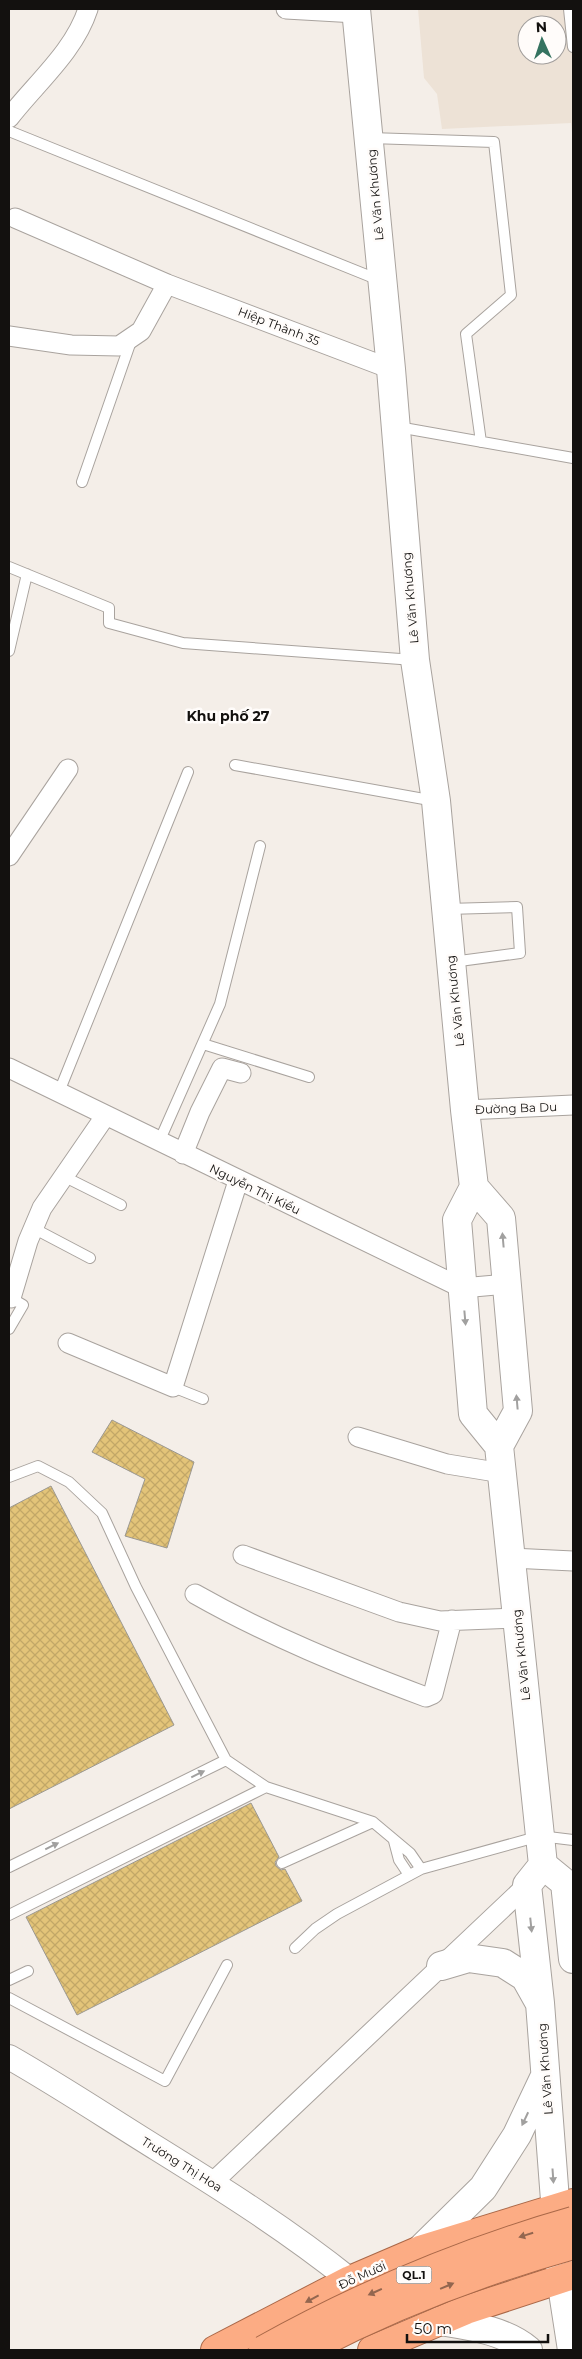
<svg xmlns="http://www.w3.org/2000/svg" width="582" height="2359" font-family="Montserrat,sans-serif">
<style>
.built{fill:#ede2d6;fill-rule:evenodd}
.building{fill:url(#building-cross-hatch);stroke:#9b9891}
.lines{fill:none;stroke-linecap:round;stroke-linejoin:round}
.service-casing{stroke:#a9a39e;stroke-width:12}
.minor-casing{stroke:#a9a39e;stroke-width:21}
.tertiary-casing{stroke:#a9a39e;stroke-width:26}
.secondary-casing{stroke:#a9a39e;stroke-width:30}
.trunk-casing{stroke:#aa6848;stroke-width:30}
.service{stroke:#fff;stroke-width:10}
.minor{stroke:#fff;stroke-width:19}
.tertiary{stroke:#fff;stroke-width:24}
.secondary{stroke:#fff;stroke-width:28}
.trunk{stroke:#fcac84;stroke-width:28}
.trunk-bridge-casing{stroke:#aa6848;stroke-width:30;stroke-linecap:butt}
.trunk-bridge{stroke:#fcac84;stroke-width:28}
.oneway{fill:#a1a09f}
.oneway2{fill:#93664f}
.labels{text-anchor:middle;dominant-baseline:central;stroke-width:5;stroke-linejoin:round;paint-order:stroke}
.shield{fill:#fffcfa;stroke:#5a5856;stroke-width:1}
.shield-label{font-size:11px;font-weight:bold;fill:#13110f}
.street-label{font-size:12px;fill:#13110f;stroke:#fffcfa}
.neighbourhood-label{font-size:14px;font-weight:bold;fill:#13110f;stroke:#fffcfa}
</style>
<defs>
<pattern id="building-cross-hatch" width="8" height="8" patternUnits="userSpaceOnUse" patternTransform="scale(1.25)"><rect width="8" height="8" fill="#e3c479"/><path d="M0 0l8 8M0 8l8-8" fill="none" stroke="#c2a767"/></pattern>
</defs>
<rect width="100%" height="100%" fill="#f4eee8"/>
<path class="built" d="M 418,9 L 573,9 L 573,142 L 571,123 L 442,129 L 437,94 L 424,78 ZM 527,25 L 557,25 L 557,55 L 527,55 Z"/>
<path class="building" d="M 112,1420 L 194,1462 L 167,1548 L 125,1536 L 145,1479 L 92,1452 Z
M 51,1486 L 174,1725 L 9,1809 L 9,1508 Z
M 251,1803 L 279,1857 L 275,1862 L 276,1866 L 281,1870 L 285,1869 L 302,1901 L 77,2015 L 26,1917 Z"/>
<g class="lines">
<defs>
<path id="service" d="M 569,9 L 573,47
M 9,131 L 379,280
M 370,138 L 494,142 L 511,295 L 466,334 L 481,442
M 398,427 L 573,458
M 82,482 L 131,341
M 9,567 L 109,608 L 109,623 L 183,643 L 414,660
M 9,651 L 27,574
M 235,765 L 435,801
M 447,909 L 517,907 L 520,953 L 452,962
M 203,1044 L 309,1077
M 59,1092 L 188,772
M 159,1142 L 220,1004 L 260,846
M 63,1176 L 121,1205
M 33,1228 L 90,1258
M 9,1329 L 23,1305 L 11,1298
M 173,1387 L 203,1399
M 9,1477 L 38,1466 L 69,1482 L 102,1513 L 136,1587 L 226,1760 L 266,1787 L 373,1822 L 410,1853 L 421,1869
M 394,1841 L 399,1860 L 409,1875
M 282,1863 L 373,1822
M 9,1867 L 226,1760
M 9,1915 L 266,1787
M 295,1948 L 315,1929 L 337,1914 L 421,1869 L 540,1836 L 573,1840
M 9,1980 L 28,1971
M 9,1998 L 165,2081 L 227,1965"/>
<path id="minor" d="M 286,9 L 356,13
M 9,118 C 36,83 74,52 88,9
M 15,218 L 167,284 L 391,369
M 9,336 L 71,345 L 119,346 L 141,331 L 167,284
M 9,856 L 68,769
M 9,1068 L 462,1288 L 507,1284
M 465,1110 L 573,1105
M 183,1154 L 200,1112 L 222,1068 L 241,1073
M 11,1298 L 28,1241 L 42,1208 L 106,1115
M 68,1343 L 173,1387 L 238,1181
M 358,1437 L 447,1464 L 502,1473
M 243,1555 L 399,1612 L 440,1621 L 517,1618
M 511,1558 L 573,1561
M 195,1594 C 269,1636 346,1667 426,1697 L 433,1694 L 452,1620
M 213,2182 L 527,1885"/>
<path id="tertiary" d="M 9,2057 C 60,2086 108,2118 158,2149 C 224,2190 289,2231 350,2280"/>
<path id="secondary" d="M 356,9 L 391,369 L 415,660 L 436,801 L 465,1110 L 474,1187 L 501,1218 L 518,1411 L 499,1446
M 474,1187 L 457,1220 L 473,1414 L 499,1446 L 540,1836 L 543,1865 L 527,1885 L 540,2003 L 561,2279 L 572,2350
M 543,1865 L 565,1883 L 573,1959
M 441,1966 L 468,1958 L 503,1963 L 525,1977 L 539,2002
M 420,2250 L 483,2188 L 517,2135 L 545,2076
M 440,2321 C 470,2326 504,2330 528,2350"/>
<path id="trunk" d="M 215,2350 L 350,2280 L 420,2250 L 573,2203
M 372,2350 L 466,2310 L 573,2275"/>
</defs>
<use href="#service" class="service-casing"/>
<use href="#minor" class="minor-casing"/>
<use href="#tertiary" class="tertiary-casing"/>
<use href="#secondary" class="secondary-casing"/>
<use href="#trunk" class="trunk-casing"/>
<use href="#service" class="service"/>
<use href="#minor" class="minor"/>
<use href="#tertiary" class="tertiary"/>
<use href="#secondary" class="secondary"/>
<use href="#trunk" class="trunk"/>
<defs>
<path id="trunk-bridge" d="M 263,2350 C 362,2295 464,2252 573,2221
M 307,2350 C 392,2305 481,2271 573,2245"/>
</defs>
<use href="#trunk-bridge" class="trunk-bridge-casing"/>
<use href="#trunk-bridge" class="trunk-bridge"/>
</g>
<defs><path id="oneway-solid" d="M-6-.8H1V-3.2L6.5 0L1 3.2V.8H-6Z" transform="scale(1.25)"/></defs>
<g class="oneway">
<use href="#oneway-solid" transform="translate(503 1240) rotate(-95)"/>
<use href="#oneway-solid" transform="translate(465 1318) rotate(85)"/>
<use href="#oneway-solid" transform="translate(517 1402) rotate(-95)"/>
<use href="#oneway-solid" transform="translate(198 1774) rotate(-26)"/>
<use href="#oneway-solid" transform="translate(52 1846) rotate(-26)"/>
<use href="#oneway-solid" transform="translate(531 1925) rotate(84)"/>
<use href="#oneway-solid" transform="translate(525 2119) rotate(115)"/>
<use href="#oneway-solid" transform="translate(553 2176) rotate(86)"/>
</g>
<g class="oneway2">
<use href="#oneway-solid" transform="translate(526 2235) rotate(163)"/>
<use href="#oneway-solid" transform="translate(447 2286) rotate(-23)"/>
<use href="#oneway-solid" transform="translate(375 2292) rotate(156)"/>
<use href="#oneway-solid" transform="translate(312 2299) rotate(152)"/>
</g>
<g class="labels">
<rect class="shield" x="396.5" y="2266.5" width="35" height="17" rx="4"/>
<g class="shield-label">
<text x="414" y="2275">QL.1</text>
</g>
<g class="street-label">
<text transform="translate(375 195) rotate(-95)">Lê Văn Khương</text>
<text transform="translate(279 326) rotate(21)">Hiệp Thành 35</text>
<text transform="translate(410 598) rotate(-95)">Lê Văn Khương</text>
<text transform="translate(455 1001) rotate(-96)">Lê Văn Khương</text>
<text transform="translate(516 1108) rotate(-2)">Đường Ba Du</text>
<text transform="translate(255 1189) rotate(26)">Nguyễn Thị Kiểu</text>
<text transform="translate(521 1655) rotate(-96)">Lê Văn Khương</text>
<text transform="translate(545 2069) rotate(-94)">Lê Văn Khương</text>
<text transform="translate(182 2164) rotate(32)">Trương Thị Hoa</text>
<text transform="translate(362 2275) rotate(-24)">Đỗ Mười</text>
</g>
<g class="neighbourhood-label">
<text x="228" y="716">Khu phố 27</text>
</g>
</g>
<rect width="582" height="2359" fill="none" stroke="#13110f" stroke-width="20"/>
<g transform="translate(542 40) rotate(357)"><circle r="24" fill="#fffcfa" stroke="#a19e9c"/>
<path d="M0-4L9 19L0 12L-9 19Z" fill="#357360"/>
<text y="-8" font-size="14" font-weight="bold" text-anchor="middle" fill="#13110f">N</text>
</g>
<path d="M407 2334v8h141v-8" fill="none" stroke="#13110f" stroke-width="2.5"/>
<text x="414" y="2334" font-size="15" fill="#13110f" stroke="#fffcfa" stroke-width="4" paint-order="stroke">50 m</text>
</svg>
